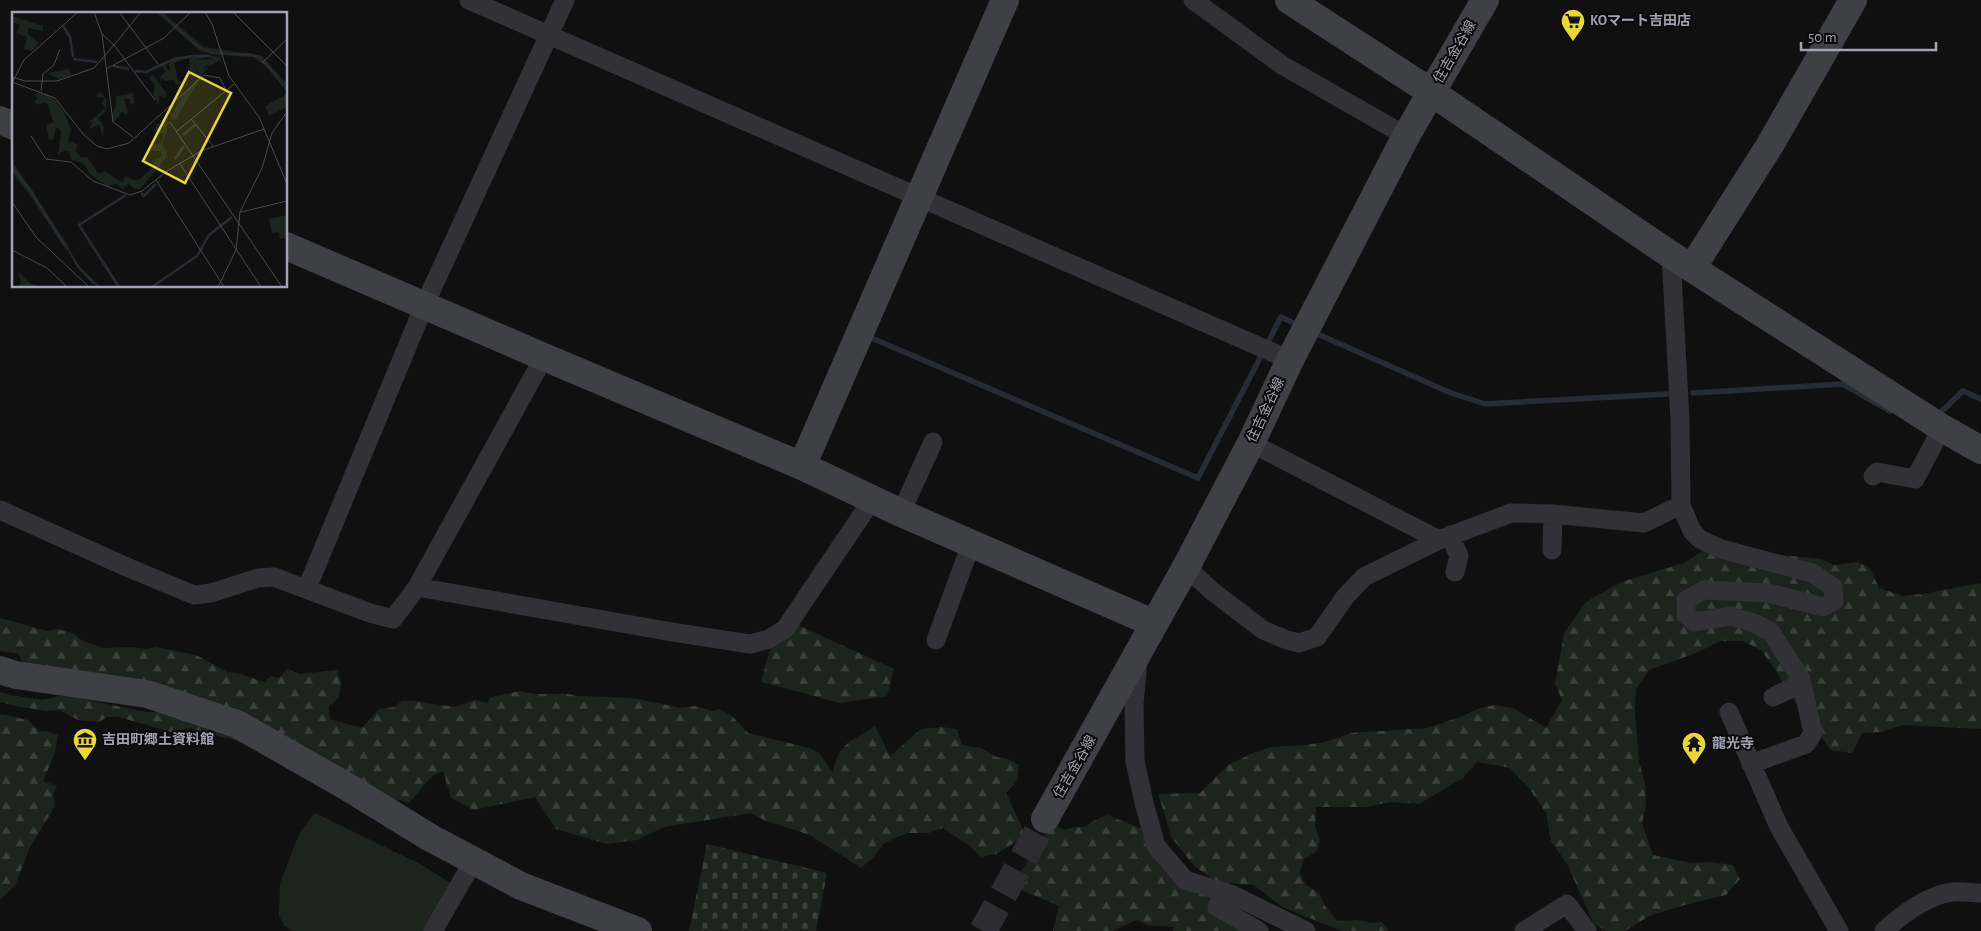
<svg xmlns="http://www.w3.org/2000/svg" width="1981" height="931" font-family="'Alegreya Sans','Noto Sans JP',sans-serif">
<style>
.forest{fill:url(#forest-firs)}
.cemetery{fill:url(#cemetery-stones)}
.garden{fill:#1c241e}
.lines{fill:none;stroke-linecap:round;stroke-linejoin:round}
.stream{stroke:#272b34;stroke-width:5.5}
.secondary-tunnel{stroke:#2d2d31;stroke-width:28;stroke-dasharray:28 14;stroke-linecap:butt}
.street{stroke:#313136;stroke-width:19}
.secondary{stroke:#3f3f46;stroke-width:28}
.labels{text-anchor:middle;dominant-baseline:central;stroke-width:4;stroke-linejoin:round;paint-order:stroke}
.poi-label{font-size:14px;font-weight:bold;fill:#a1a2b2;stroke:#0b0b0c;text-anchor:start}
.street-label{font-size:14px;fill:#a1a2b2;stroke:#0b0b0c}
.inset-river{fill:none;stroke:#272b34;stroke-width:2.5}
.inset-road{fill:none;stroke:#4a4a51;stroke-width:1}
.view{fill:#ebd82e;fill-opacity:0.15;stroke:#ebd82e;stroke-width:2.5}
.inset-edge{fill:none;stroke:#a1a2b2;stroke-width:2.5}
</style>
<defs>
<pattern id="forest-firs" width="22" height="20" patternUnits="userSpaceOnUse" patternTransform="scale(1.25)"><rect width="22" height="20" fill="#1c241e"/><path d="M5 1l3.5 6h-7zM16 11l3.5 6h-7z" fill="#3a413c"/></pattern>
<pattern id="cemetery-stones" width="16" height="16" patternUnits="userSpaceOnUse" patternTransform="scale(1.25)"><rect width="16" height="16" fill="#1c241e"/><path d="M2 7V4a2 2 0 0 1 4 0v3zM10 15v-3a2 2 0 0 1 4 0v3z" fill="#3a413c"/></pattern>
</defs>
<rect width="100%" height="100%" fill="#101011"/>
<path class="forest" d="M 1721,549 L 1821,559 L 1834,565 L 1857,562 L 1869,567 L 1879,588 L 1903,596 L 1922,594 L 1981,583 L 1981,729 L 1902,725 L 1881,732 L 1862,733 L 1852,753 L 1830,750 L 1813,722 L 1791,697 L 1777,672 L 1761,650 L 1742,641 L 1721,641 L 1696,653 L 1649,670 L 1636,689 L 1635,710 L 1639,761 L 1645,784 L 1646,806 L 1642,823 L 1653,855 L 1691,863 L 1710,862 L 1733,865 L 1740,879 L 1726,895 L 1685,905 L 1649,916 L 1625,931 L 1606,931 L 1594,924 L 1567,864 L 1551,841 L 1546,813 L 1529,788 L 1510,768 L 1477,762 L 1463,778 L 1419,804 L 1390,802 L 1365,807 L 1316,807 L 1315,827 L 1320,840 L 1316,852 L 1303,860 L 1300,874 L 1306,885 L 1319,893 L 1325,906 L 1337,921 L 1357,920 L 1373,923 L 1382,922 L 1389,931 L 1342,931 L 1282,907 L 1254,885 L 1217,882 L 1194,866 L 1172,838 L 1158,794 L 1200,793 L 1228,765 L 1253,753 L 1271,747 L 1306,745 L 1325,742 L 1351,733 L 1428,728 L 1463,716 L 1480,708 L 1494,705 L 1513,708 L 1546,728 L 1562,700 L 1555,684 L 1564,633 L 1586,602 L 1621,582 L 1684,563 L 1703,551 Z
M 0,618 L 47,631 L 57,629 L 65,631 L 74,634 L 83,641 L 104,648 L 131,647 L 146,649 L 156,647 L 186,653 L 198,656 L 227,672 L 241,674 L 264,682 L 271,676 L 279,678 L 287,669 L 300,674 L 337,670 L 341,682 L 339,698 L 329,706 L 330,719 L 354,726 L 363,727 L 379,709 L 394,707 L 402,701 L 413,701 L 455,707 L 475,700 L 487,703 L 491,697 L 520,691 L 534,694 L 568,694 L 578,696 L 632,698 L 682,708 L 695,706 L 713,711 L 719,709 L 731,715 L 748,733 L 810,748 L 819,753 L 833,772 C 839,742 851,742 875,726 L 890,756 L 921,729 L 941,727 L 957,729 L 962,745 L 981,748 L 996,757 L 1006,758 L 1019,765 L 1017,781 L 1006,793 L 1026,836 L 996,854 L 981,857 L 967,844 L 943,828 L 928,833 L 907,833 L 884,843 L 873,858 L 861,868 L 810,835 L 764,820 L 751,813 L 664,827 L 637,840 L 607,844 L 556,829 L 535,797 L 474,810 L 451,798 L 443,771 L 431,777 L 416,795 L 408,803 L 400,800 L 388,808 L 217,714 L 26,672 L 19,654 L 0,651 Z
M 796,624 L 894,669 L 887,696 L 840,703 L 761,682 L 770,649 Z
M 0,692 L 10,695 L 43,700 L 58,696 L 73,697 L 146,712 L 181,713 L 263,748 L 189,728 L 174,733 L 119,717 L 107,717 L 99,722 L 78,720 L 60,710 L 46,711 L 15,706 L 0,702 Z
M 2,714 L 28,720 L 40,732 L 46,731 L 58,735 L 55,753 L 43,781 L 57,786 L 53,795 L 55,806 L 30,847 L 15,886 L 0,899 L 0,715 Z
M 1107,815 L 1156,834 L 1176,860 L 1258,928 L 1269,931 L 1173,931 L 1174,927 L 1147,925 L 1136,920 L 1113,931 L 1053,931 L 1059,906 L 1012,886 L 1051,823 L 1064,830 L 1074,827 L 1085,827 L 1091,822 Z"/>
<path class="cemetery" d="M 707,844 L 827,873 L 816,931 L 689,931 Z"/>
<path class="garden" d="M 315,813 L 424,866 L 452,884 L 424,931 L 292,931 L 284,925 L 279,916 L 280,883 L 300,832 Z"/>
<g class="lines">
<path class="stream" d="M 1313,332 L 1451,393 L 1485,404 L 1667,394
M 867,336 L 1198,478 L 1281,317 L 1300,326
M 1693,393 L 1843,384 L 1890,411
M 1937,416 L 1963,391 L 1981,399"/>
<path class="secondary-tunnel" d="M 983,931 L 1045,819"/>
<path class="street" d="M 469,0 L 1290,360
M 1193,0 L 1282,65 L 1406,136
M 1251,443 L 1439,540
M 1873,476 L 1877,472 L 1915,479 L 1942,428
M 1681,505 L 1692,531 L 1700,539 L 1721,549 L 1812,573 L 1833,587 L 1834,601 L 1823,607 L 1769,593 L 1704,590 L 1686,600 L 1686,615 L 1695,622 L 1730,616 L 1754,623 L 1771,632 L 1801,679 L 1813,733 L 1806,744 L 1751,764
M 0,510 L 129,568 L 194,595 L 211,593 L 258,578 L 274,577 L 370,613 L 393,619 L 417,587 L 672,632 L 750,644 L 769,639 L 785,629 L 872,500
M 901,513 L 933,442
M 1450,535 L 1459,556 L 1455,572
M 1552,550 L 1553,514
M 1186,567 L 1212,591 L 1263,630 L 1287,640 L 1299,643 L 1317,637 L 1345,597 L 1364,577 L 1439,540 L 1511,513 L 1553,514 L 1644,523 L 1681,505 L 1680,419 L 1671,255
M 417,587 L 544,357
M 307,588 L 424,306 L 565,0
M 936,640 L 971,544
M 1138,660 L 1134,705 L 1135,761 L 1144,803 L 1156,846 L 1185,880 L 1233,895 L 1306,931
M 1773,697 L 1802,683
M 1729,712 L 1779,827 L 1839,931
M 1225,892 L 1217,907 L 1259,931
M 433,931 L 474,860
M 1524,931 L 1567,904 L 1587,931
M 1884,931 C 1901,915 1929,894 1953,892 C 1962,891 1972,893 1981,893"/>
<path class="secondary" d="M 1289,0 L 1431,92 L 1671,255 L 1942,428 L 1981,450
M 0,120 L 14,126
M 286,246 L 544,357 L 802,466 L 901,513 L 1153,623
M 1692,268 L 1770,145 L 1853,0
M 802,466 L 1005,0
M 0,670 L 16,675 L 147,694 L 237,724 L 346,786 L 429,837 L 521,886 L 638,931
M 1045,819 L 1186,567 L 1251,443 L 1290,360 L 1406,136 L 1485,0"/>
</g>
<defs>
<symbol id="supermarket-pin" viewBox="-11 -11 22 30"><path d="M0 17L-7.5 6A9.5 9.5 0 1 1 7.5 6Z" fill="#ebd82e" stroke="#0b0b0c"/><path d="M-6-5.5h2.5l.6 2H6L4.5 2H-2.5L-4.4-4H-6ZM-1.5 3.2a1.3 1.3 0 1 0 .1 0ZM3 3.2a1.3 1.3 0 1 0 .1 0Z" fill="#111"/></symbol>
<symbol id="museum-pin" viewBox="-11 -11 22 30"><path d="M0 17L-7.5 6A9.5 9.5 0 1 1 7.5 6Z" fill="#ebd82e" stroke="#0b0b0c"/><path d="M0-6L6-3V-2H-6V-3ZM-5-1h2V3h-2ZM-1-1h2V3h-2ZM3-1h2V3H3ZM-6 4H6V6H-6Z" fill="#111"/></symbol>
<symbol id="temple-pin" viewBox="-11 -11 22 30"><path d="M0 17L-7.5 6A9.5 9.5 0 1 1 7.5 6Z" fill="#ebd82e" stroke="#0b0b0c"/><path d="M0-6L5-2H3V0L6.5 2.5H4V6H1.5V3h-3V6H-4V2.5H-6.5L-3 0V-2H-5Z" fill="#111"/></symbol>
</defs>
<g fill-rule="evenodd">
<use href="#supermarket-pin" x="1559" y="7" width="28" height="38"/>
<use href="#museum-pin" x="71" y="726" width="28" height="38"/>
<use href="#temple-pin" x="1680" y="730" width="28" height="38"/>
</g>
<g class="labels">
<g class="poi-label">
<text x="1590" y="21">KOマート吉田店</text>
<text x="102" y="740">吉田町郷土資料館</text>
<text x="1712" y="744">龍光寺</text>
</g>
<g class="street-label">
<text transform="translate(1455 52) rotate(-60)">住吉金谷線</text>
<text transform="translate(1266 410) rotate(-65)">住吉金谷線</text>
<text transform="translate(1075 767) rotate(-60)">住吉金谷線</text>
</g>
</g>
<g transform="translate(12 12)">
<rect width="275" height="275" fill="#101011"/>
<path d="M 144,0 L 150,0 L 192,35 L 250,44 L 275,72 L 275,80 L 256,56 L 241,45 L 202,43 L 188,39 ZM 0,149 L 57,235 L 54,238 L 15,179 L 0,161 Z" fill="#1c241e"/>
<path d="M 0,4 L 31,14 L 31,19 L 16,16 L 16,22 L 27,31 L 20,39 L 12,37 L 15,25 L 4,21 L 8,13 L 0,10 ZM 191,42 L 207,45 L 211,53 L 208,49 L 202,51 L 192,60 L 164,107 L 157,108 L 167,89 L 186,66 L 178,61 L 177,46 L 162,51 L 166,68 L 170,71 L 164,73 L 161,68 L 153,69 L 150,66 L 149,70 L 148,65 L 154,59 L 148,53 L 152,52 L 158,60 L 157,52 L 161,47 ZM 197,45 L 201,47 L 194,52 L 198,54 L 185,61 L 182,48 ZM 141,63 L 155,82 L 152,86 L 147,83 L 147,93 L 141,83 L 143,74 L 137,65 ZM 29,80 L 42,87 L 52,100 L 59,118 L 56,129 L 66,133 L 63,139 L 70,146 L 75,145 L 87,162 L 93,159 L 111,171 L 113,164 L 122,168 L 128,167 L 139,157 L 143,147 L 150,144 L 149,139 L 139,139 L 139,133 L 150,131 L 152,122 L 144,122 L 151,116 L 145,119 L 142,119 L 144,112 L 151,111 L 150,105 L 157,110 L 150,134 L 155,139 L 154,146 L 128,177 L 123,177 L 117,171 L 110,177 L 105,172 L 95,174 L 79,163 L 71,151 L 60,148 L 56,139 L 49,140 L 46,144 L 49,119 L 44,115 L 41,128 L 37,127 L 34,113 L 41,110 L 36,93 L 33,90 L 25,93 L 23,90 L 25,87 L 23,82 ZM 88,80 L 95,88 L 94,99 L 86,106 L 92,115 L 91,124 L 87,112 L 77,117 L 80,111 L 78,109 L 93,96 L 90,92 L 92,86 L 84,85 ZM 121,81 L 123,91 L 118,93 L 118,87 L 112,87 L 116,100 L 114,103 L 110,100 L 102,110 L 100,102 L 104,94 L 104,84 ZM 6,260 L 19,272 L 31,275 L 6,275 L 9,270 Z" fill="#1c241e" fill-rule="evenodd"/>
<path d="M 200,47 L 188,61 L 185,59 L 182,48 ZM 57,57 L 60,63 L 47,67 L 35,61 ZM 275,82 L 275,95 L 257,104 L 253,94 ZM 275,203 L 275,226 L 268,227 L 267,220 L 260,221 L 257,207 Z" fill="#1c241e"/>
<path d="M 146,0 L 190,36 L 203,41 L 238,41 L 247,44 L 258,54 L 275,79 L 246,45 L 199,41 L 186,36 ZM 47,222 L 68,255 L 88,275 L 80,271 L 65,255 Z" fill="#272b34"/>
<path class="inset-river" d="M 51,14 L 58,25 L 61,45M 182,44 L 199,44M 61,47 L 85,50M 101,54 L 117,57M 123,59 L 134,60 L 162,47 L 181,44M 171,123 L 183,113M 163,147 L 172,134M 0,155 L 19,179 L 54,235M 129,181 L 132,184 L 144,172M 107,275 L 67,213 L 114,183M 140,275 L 185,244 L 197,223 L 220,205"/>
<path class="inset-road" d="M 82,0 L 90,22 L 101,110 L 121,125M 107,0 L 146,52M 129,0 L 102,33 L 143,88M 193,0 L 200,12 L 217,64 L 247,105 L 275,172M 221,0 L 275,54M 250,51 L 275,27M 94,57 L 152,26 L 179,0M 0,65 L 13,69 L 45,69 L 82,56 L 102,33 L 90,22M 0,70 L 43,86 L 71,122 L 85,134 L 95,137 L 117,131 L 192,63 L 208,66 L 214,78M 0,71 L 12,48 L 66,0M 29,79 L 31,62 L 42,53 L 48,37M 179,107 L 202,135M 158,110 L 270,275M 165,119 L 222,72M 19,124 L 34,147 L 59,150 L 81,169 L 118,183 L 130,179 L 155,159 L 189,139 L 252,117M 168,152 L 249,275M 144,168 L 212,275M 0,190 L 24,225 L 77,275M 229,200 L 275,189M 0,238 L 35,256 L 55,275M 206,275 L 224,238 L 228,200 L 250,156 L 260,121 L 275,100"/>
<path class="view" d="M 177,60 L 219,81 L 173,171 L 131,149 Z"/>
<rect width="275" height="275" class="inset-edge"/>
</g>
<path d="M1801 42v8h135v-8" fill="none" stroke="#a1a2b2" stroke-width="2.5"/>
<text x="1808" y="42" font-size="15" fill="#a1a2b2" stroke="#0b0b0c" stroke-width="4" paint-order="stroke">50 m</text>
</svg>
